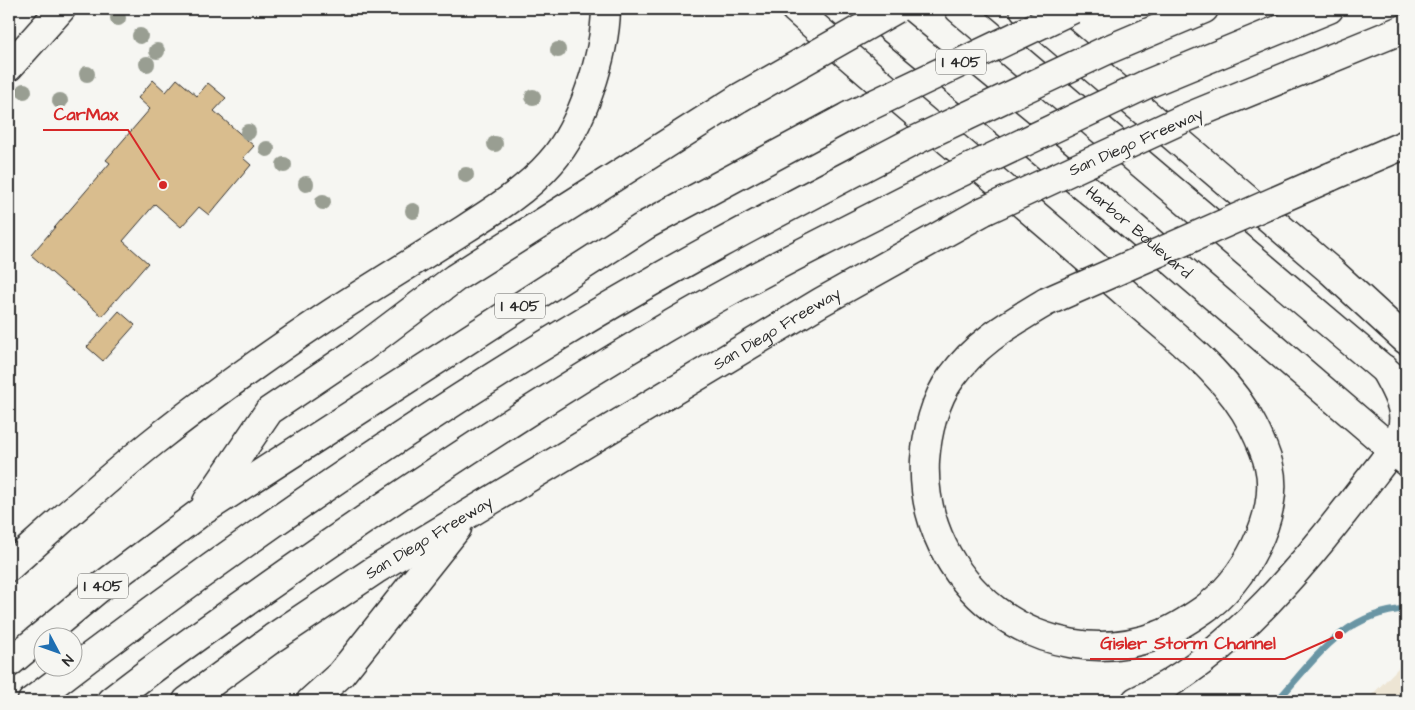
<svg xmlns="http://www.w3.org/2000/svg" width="1415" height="710" font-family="'Architects Daughter',sans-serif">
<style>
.built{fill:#ede5d4}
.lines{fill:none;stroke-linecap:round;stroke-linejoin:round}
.stream{stroke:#6995a4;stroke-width:7}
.building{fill:#d9bd8e;stroke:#2b2b2b}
.secondary-casing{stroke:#2b2b2b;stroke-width:31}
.primary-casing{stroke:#2b2b2b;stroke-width:31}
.highway-casing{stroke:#2b2b2b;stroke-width:31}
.secondary{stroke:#f6f6f2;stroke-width:28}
.primary{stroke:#f6f6f2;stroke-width:28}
.highway{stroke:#f6f6f2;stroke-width:28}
.highway-bridge-casing{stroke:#2b2b2b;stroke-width:31;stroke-linecap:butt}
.highway-bridge{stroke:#f6f6f2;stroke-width:28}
.tree{fill:#999e92}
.labels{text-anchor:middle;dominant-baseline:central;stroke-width:5;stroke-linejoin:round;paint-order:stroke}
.shield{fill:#f6f6f2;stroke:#686867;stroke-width:1}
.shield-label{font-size:15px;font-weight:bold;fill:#2b2b2b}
.street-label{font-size:16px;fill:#2b2b2b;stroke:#f6f6f2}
.leader{fill:none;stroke:#d62828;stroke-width:2}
.callout-dot{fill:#d62828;stroke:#f6f6f2;stroke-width:2}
.callout-label{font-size:18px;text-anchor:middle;font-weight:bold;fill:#d62828;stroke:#f6f6f2;stroke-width:5;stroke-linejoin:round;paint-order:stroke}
</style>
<rect width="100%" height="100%" fill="#f6f6f2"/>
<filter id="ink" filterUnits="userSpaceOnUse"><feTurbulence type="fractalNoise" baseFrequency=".02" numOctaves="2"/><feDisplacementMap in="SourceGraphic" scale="10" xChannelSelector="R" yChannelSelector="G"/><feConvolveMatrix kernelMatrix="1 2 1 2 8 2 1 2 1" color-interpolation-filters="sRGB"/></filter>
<g filter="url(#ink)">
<path class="built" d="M 1406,666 L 1406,701 L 1366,701 L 1399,667 Z"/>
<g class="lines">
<path class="stream" d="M 1277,701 C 1315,659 1344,613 1406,609"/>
</g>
<path class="building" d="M 177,79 L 197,96 L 208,83 L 226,98 L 214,111 L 254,146 L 243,158 L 251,165 L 209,215 L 199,207 L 181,227 L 155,204 L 123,241 L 148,263 L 102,316 L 31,255 L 110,163 L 106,160 L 150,109 L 138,98 L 153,80 L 166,92 Z
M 119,311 L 135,325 L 103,361 L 87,347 Z"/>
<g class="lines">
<defs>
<path id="secondary" d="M 9,67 L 61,9"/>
<g id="primary">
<path id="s1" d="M 868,9 L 1126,221 L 1406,461"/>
<path d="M 959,9 L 1401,384"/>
</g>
<g id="highway">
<path d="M 795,9 C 905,107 1019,198 1129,296 C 1172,335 1227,373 1253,426 C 1259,438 1266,453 1269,466 C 1281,515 1243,583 1203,610 C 1190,619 1175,629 1159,635 C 1041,679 919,583 925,460 C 927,433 935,399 951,378 C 977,342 1008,325 1046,302"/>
<path d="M 1024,9 L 1331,271 L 1406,340"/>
<path d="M 1107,50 L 1204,9"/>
<path d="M 1147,84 L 1329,9"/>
<path d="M 1183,119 L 1406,28"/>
<path d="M 1330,177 L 1406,144"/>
<path d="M 207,502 L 269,411 L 361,349 L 455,278 L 739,98"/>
<path d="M 9,567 C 56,525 103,482 153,442 C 208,398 266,357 324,318 C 368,289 413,262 457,234 C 490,213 525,192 551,162 C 582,127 605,55 606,9"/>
<path d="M 9,663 L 98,589 L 201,512 L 646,225 L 849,116"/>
<path d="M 32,701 C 203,569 379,445 564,333 C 677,264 796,203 914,141"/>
<path d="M 111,701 C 169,655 232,612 293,569 C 413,485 536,404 663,329 C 757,273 857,225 955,175"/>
<path id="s2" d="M 187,701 L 273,638 L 375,570 L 821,302 L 984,211"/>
<path d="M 311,701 L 341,674 L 457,528"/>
<path d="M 1136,701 C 1242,653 1323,539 1394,448 C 1413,418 1400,398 1384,369"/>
</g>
</defs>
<use href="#secondary" class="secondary-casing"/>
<use href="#primary" class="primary-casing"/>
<use href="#highway" class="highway-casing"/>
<use href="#secondary" class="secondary"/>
<use href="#primary" class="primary"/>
<use href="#highway" class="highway"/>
<defs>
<path id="highway-bridge" d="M 739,98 L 896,9
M 849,116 L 1073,9
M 914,141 L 1107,50
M 955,175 L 1147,84
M 984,211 L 1183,119
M 1046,302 L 1330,177"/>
</defs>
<use href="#highway-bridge" class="highway-bridge-casing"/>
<use href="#highway-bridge" class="highway-bridge"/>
</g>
<g class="tree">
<circle cx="118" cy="18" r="8"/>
<circle cx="140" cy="36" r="8"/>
<circle cx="558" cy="50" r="8"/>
<circle cx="157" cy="51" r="8"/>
<circle cx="147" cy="64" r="8"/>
<circle cx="87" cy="74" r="8"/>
<circle cx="24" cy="91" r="8"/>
<circle cx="533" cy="97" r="8"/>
<circle cx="60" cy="101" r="8"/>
<circle cx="248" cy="132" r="8"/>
<circle cx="495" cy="144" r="8"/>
<circle cx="267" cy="149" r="8"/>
<circle cx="284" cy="165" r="8"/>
<circle cx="466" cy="175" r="8"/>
<circle cx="306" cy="184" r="8"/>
<circle cx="323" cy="202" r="8"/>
<circle cx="413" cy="211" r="8"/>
</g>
</g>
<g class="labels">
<g class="shield">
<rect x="936" y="49.5" width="50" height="25" rx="4"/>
<rect x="495" y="293.5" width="50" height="25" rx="4"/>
<rect x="78" y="573.5" width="50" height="25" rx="4"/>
</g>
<g class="shield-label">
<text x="961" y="62">I 405</text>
<text x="520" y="306">I 405</text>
<text x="103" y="586">I 405</text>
</g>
<g class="street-label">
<text transform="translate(1136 142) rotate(-24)">San Diego Freeway</text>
<text stroke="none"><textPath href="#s1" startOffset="351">Harbor Boulevard</textPath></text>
<text stroke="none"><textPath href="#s2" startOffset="698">San Diego Freeway</textPath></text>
<text stroke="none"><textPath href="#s2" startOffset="292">San Diego Freeway</textPath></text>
</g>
</g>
<path class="leader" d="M163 185L128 130H43M1339 635L1285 659H1090"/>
<g class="callout-dot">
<circle cx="163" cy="185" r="5"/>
<circle cx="1339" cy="635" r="5"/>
</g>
<g class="callout-label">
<text x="86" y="120">CarMax</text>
<text x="1188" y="649">Gisler Storm Channel</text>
</g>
<rect width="1415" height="710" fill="none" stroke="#f6f6f2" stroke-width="30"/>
<rect x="15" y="15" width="1385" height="680" fill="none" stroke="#2b2b2b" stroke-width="2" filter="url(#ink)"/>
<g transform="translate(58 652) rotate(131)"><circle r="24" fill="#f6f6f2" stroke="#a5a5a2"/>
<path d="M0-4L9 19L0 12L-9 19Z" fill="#1f6fb2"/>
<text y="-8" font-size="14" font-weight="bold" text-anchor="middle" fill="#2b2b2b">N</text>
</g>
</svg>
